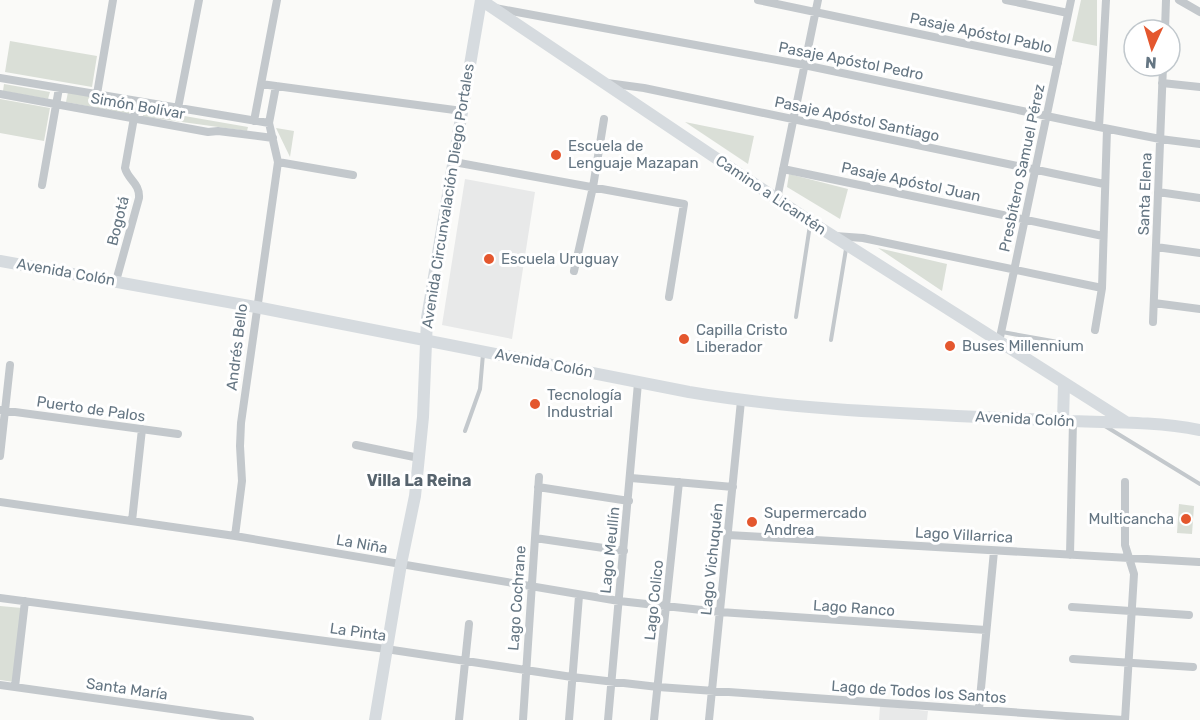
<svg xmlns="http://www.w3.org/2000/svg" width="1200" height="720" font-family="Rubik,sans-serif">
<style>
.built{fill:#e8e9e9}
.green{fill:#dadfd7}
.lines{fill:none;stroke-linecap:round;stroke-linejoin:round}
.lane{stroke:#c3c8cc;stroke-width:4}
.street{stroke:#c3c8cc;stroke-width:8}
.secondary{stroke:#d6dbdf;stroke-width:12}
.poi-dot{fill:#e4572e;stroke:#fff;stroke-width:2}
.labels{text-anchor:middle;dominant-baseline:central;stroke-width:6;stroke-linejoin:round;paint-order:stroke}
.street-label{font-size:15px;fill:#657683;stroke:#fff}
.poi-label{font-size:15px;fill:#657683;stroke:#fff;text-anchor:start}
.neighbourhood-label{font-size:16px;font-weight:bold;fill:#57646e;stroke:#fff}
</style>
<rect width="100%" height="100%" fill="#fafaf8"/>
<path class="built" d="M 465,179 L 535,192 L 512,339 L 442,325 Z
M 880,706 L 928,711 L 927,720 L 879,720 Z"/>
<path class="green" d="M 1081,0 L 1097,0 L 1097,46 L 1072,41 Z
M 10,41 L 97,56 L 92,87 L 5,72 Z
M 4,84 L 50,92 L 48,99 L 3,91 Z
M 68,92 L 131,104 L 129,114 L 66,102 Z
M 0,99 L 50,108 L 44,141 L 0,133 Z
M 144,109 L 248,127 L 247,131 L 146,117 L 143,116 Z
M 685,122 L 754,136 L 748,164 Z
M 276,128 L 294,131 L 290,157 Z
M 789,174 L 848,189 L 840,219 L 787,187 Z
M 878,248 L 947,264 L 942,291 Z
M 1179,504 L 1194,506 L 1192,534 L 1177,533 Z
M 0,606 L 22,608 L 14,682 L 0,680 Z"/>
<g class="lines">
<path class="lane" d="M 796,317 L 810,225
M 1002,332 L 1075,345
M 831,340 L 846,249
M 1105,426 L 1200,484
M 465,431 L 480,389 L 483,354"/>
<path class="street" d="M 758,0 L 1058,63
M 1006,0 L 1068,13
M 1179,0 L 1200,12
M 495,8 L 804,65 L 1099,127 L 1160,139 L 1200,144
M 1165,30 L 1166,0
M 0,78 L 269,123
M 607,83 L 644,88 L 1104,184
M 1162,83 L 1200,87
M 261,84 L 462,111
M 0,94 L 208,132 L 218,131 L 273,138
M 97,94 L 113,0
M 178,108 L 199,0
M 254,121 L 277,0
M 1099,127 L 1106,0
M 278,162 L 353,175
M 454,162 L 684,204 L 669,297
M 783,169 L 1103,236
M 42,185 L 59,88
M 1158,192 L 1200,198
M 777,199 L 818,0
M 835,236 L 863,238 L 1102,288
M 1156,247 L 1200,253
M 574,271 L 593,187 L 604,119
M 116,281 L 139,198 C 140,183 128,180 125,168 L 137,101
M 1154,303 L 1200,309
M 1153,322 L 1163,66
M 1095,330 L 1102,288 L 1107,129
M 999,342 L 1071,0
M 0,410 L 178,434
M 356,445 L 419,458
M 0,456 L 10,365
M 631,478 L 733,487
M 1125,482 L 1125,545 L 1134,574 L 1125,720
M 538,487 L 629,501
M 0,502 L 235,536 L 619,601 L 720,612 L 986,630
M 132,521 L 142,429
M 728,535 L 1199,562
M 235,536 L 242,481 L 240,446 L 241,423 L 278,162 L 269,123 L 276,86
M 535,538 L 624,551
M 1070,555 L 1073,421
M 0,598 L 386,649 L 572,677 L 658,687 L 1123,720
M 1072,607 L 1189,615
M 1073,659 L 1193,667
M 0,685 L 250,720
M 15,687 L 25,601
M 979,709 L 994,551
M 459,720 L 469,624
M 523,720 L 539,477
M 569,720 L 579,596
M 608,720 L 638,383
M 654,720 L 679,482
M 709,720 L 741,401"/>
<path class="secondary" d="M 481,0 L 811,222 L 1126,422
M 0,261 L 256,307 L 689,392 C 807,412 926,414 1045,420 C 1096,423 1149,420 1200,430
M 1063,421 L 1064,384
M 375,720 L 401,564 L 415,496 L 423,417 L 427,318 L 481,0"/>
</g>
<g class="poi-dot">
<circle cx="556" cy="155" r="6"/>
<circle cx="489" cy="259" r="6"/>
<circle cx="684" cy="339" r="6"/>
<circle cx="950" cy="346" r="6"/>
<circle cx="535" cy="404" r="6"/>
<circle cx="1186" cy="519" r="6"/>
<circle cx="752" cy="522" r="6"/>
</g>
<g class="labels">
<g class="street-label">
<text transform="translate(981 33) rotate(12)">Pasaje Apóstol Pablo</text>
<text transform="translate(851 61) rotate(11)">Pasaje Apóstol Pedro</text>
<text transform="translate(138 106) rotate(10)">Simón Bolívar</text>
<text transform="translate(857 119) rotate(12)">Pasaje Apóstol Santiago</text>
<text transform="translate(1022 168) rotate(-78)">Presbítero Samuel Pérez</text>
<text transform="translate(911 182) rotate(12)">Pasaje Apóstol Juan</text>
<text transform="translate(1145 194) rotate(-88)">Santa Elena</text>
<text transform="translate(771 195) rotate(34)">Camino a Licantén</text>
<text transform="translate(448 196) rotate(-81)">Avenida Circunvalación Diego Portales</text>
<text transform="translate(118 221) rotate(-76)">Bogotá</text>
<text transform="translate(66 272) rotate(10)">Avenida Colón</text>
<text transform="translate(237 347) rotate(-83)">Andrés Bello</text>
<text transform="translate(544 363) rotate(11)">Avenida Colón</text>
<text transform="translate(91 409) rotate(8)">Puerto de Palos</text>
<text transform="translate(1025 419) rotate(3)">Avenida Colón</text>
<text transform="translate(964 535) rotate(3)">Lago Villarrica</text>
<text transform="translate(362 544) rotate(10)">La Niña</text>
<text transform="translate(610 550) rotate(-84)">Lago Meullín</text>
<text transform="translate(712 559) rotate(-84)">Lago Vichuquén</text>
<text transform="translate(517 598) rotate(-86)">Lago Cochrane</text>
<text transform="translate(654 600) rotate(-84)">Lago Colico</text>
<text transform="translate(854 608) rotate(4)">Lago Ranco</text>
<text transform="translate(358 632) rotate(8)">La Pinta</text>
<text transform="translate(127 689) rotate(8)">Santa María</text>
<text transform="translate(919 692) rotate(4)">Lago de Todos los Santos</text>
</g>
<g class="poi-label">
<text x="568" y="146">Escuela de<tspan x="568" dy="17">Lenguaje Mazapan</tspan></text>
<text x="501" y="259">Escuela Uruguay</text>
<text x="696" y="330">Capilla Cristo<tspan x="696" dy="17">Liberador</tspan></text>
<text x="962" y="346">Buses Millennium</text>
<text x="547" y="395">Tecnología<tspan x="547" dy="17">Industrial</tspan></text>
<text x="764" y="513">Supermercado<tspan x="764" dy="17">Andrea</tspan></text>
<text x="1174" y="519" text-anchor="end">Multicancha</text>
</g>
<g class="neighbourhood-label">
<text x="419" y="480">Villa La Reina</text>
</g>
</g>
<g transform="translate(1152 48) rotate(184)"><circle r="28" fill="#ffffff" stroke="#c1c8cd" stroke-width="1.5"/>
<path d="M0-4.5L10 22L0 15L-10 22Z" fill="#e4572e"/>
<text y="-9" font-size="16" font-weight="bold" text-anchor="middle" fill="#657683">N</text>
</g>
</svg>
